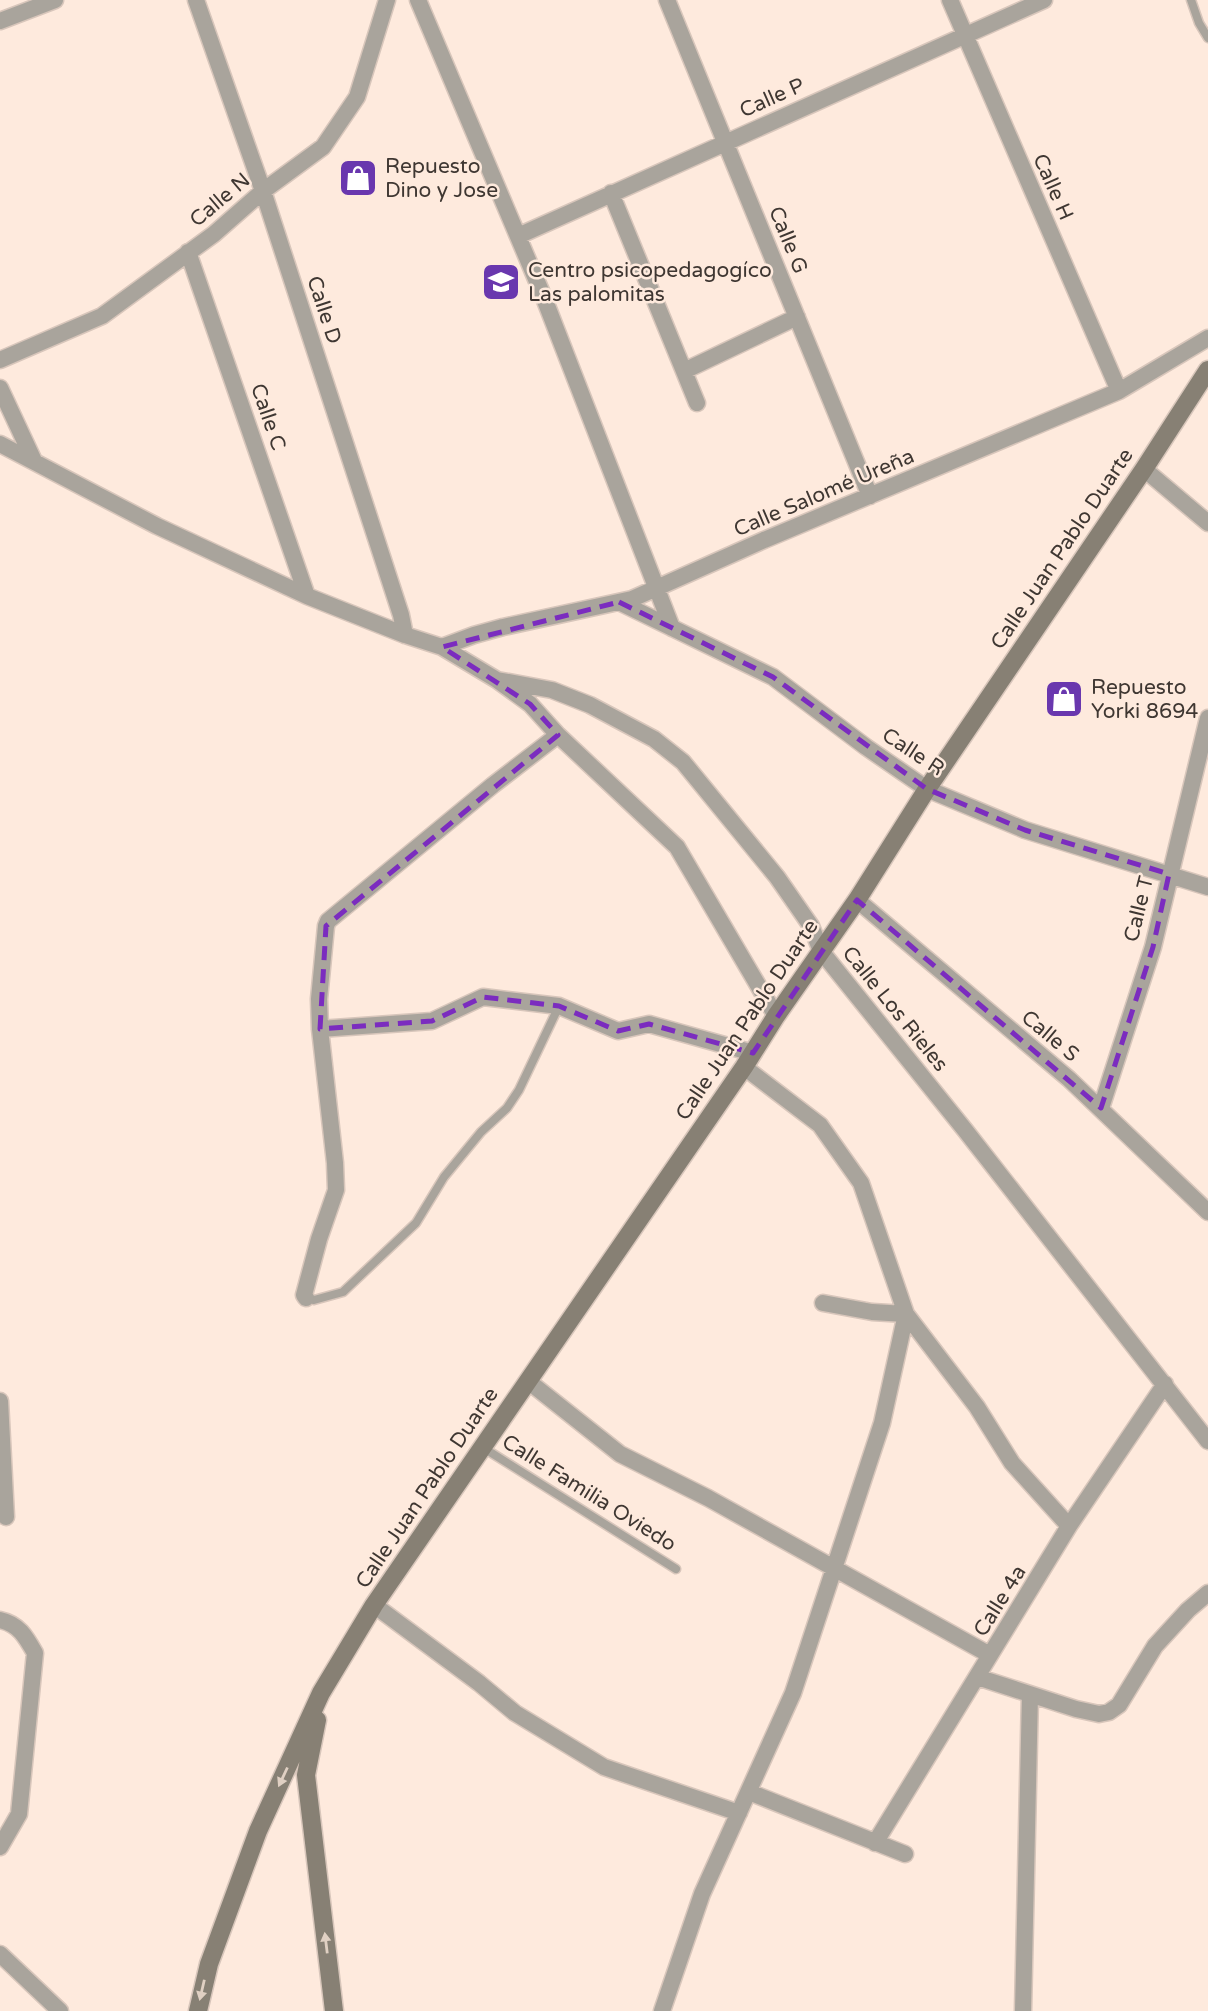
<svg xmlns="http://www.w3.org/2000/svg" width="1208" height="2011" font-family="'Varela Round',sans-serif">
<style>
.lines{fill:none;stroke-linecap:round;stroke-linejoin:round}
.lane-casing{stroke:#d8c6bb;stroke-width:11}
.street-casing{stroke:#d8c6bb;stroke-width:19}
.secondary-casing{stroke:#d8c6bb;stroke-width:21}
.lane{stroke:#a9a49c;stroke-width:8}
.street{stroke:#a9a49c;stroke-width:16}
.secondary{stroke:#878074;stroke-width:18}
.oneway{fill:#e0d0c3}
.marked{fill:none;stroke:#7b2cbf;stroke-width:5;stroke-dasharray:14 9;stroke-linejoin:round}
.labels{text-anchor:middle;dominant-baseline:central;stroke-width:5;stroke-linejoin:round;paint-order:stroke}
.street-label{font-size:21px;fill:#3f3732;stroke:#feeadd}
.poi-label{font-size:21px;fill:#3f3732;stroke:#feeadd;text-anchor:start}
</style>
<rect width="100%" height="100%" fill="#feeadd"/>
<g class="lines">
<defs>
<path id="lane" d="M 1191,0 L 1199,23 L 1208,38
M 306,1298 L 314,1300 L 343,1292 L 416,1223 L 444,1177 L 481,1132 L 507,1108 L 519,1090 L 559,1006
M 482,1447 L 676,1569"/>
<path id="street" d="M 196,0 L 263,191 L 401,615 L 405,635
M 418,0 L 544,298 L 672,628
M 667,0 L 870,496
M 950,0 L 1119,391
M 0,21 L 55,0
M 611,193 L 697,403
M 518,236 L 1044,0
M 188,252 L 307,596
M 0,360 L 102,316 L 214,234 L 263,191 L 323,147 L 357,97 L 387,0
M 684,371 L 797,317
M 0,388 L 34,461
M 0,444 L 157,526 L 307,596 L 405,635 L 442,647 L 497,680 L 530,704 L 558,735 L 677,847 L 776,1016
M 1144,469 L 1208,523
M 619,602 L 773,677 L 866,747 L 927,789 L 1025,830 L 1208,887
M 442,647 L 474,635 L 503,627 L 632,599 L 764,540 L 1119,391 L 1208,338
M 497,680 L 552,690 L 590,705 L 654,739 L 683,762 L 777,877 L 811,926 L 821,951 L 965,1130 L 1208,1441
M 857,900 L 1069,1079 L 1208,1212
M 320,1029 L 432,1021 L 483,997 L 559,1006 L 618,1031 L 649,1024 L 753,1053
M 744,1067 L 820,1125 L 861,1183 L 906,1314 L 977,1407 L 1012,1463 L 1069,1526
M 1101,1108 L 1153,947 L 1208,718
M 306,1298 L 304,1295 L 319,1239 L 336,1190 L 335,1163 L 320,1029 L 319,999 L 326,926 L 328,921 L 493,785 L 558,735
M 823,1303 L 872,1312 L 906,1314
M 528,1381 L 620,1454 L 708,1498 L 990,1655
M 0,1401 L 6,1517
M 374,1605 L 479,1683 L 515,1713 L 604,1767 L 739,1813
M 0,1620 C 19,1624 26,1637 35,1653 L 19,1814 L 0,1847
M 977,1677 L 1076,1709 L 1099,1714 L 1109,1712 L 1119,1705 L 1155,1646 L 1188,1610 L 1208,1593
M 749,1792 L 905,1854
M 875,1843 L 1069,1526 L 1165,1384
M 0,1954 L 60,2011
M 662,2011 L 702,1894 L 793,1693 L 882,1423 L 906,1314
M 1023,2011 L 1030,1694"/>
<path id="secondary" d="M 317,1720 L 306,1775 L 334,2011
M 198,2011 L 209,1964 L 258,1831 L 321,1693 L 374,1605 L 744,1067 L 776,1016 L 857,900 L 927,789 L 1144,469 L 1208,370"/>
</defs>
<use href="#lane" class="lane-casing"/>
<use href="#street" class="street-casing"/>
<use href="#secondary" class="secondary-casing"/>
<use href="#lane" class="lane"/>
<use href="#street" class="street"/>
<use href="#secondary" class="secondary"/>
</g>
<defs><path id="oneway-solid" d="M-6-.8H1V-3.2L6.5 0L1 3.2V.8H-6Z" transform="scale(1.75)"/></defs>
<g class="oneway">
<use href="#oneway-solid" transform="translate(283 1777) rotate(115)"/>
<use href="#oneway-solid" transform="translate(326 1943) rotate(-97)"/>
<use href="#oneway-solid" transform="translate(202 1990) rotate(103)"/>
</g>
<path class="marked" d="M 619,602 L 773,677 L 927,789 L 1025,830 L 1169,874 L 1153,947 L 1101,1108 L 857,900 L 753,1053 L 649,1024 L 618,1031 L 559,1006 L 483,997 L 432,1021 L 320,1029 L 326,926 L 558,735 L 530,704 L 442,647 Z"/>
<defs>
<symbol id="shop-square" viewBox="-11 -11 22 22"><rect x="-9" y="-9" width="18" height="18" rx="4" fill="#6937ae" stroke="#feeadd"/><path d="M-5-2.5h2.3a2.7 3.5 0 0 1 5.4 0H5L5.5 6h-11ZM-1.5-2.5h3a1.5 2.3 0 0 0-3 0Z" fill="#fff"/></symbol>
<symbol id="school-square" viewBox="-11 -11 22 22"><rect x="-9" y="-9" width="18" height="18" rx="4" fill="#6937ae" stroke="#feeadd"/><path d="M0-5L7-2L0 1L-7-2ZM-4 1L0 2.5L4 1V4Q0 6-4 4Z" fill="#fff"/></symbol>
</defs>
<g fill-rule="evenodd">
<use href="#shop-square" x="336" y="156" width="44" height="44"/>
<use href="#school-square" x="479" y="260" width="44" height="44"/>
<use href="#shop-square" x="1042" y="677" width="44" height="44"/>
</g>
<g class="labels">
<g class="street-label">
<text transform="translate(772 98) rotate(-24)">Calle P</text>
<text transform="translate(1053 187) rotate(66)">Calle H</text>
<text transform="translate(220 200) rotate(-40)">Calle N</text>
<text transform="translate(788 240) rotate(68)">Calle G</text>
<text transform="translate(324 310) rotate(72)">Calle D</text>
<text transform="translate(268 417) rotate(71)">Calle C</text>
<text transform="translate(824 493) rotate(-23)">Calle Salomé Ureña</text>
<text transform="translate(1062 549) rotate(-56)">Calle Juan Pablo Duarte</text>
<text transform="translate(913 752) rotate(33)">Calle R</text>
<text transform="translate(1139 909) rotate(-76)">Calle T</text>
<text transform="translate(895 1009) rotate(51)">Calle Los Rieles</text>
<text transform="translate(747 1020) rotate(-56)">Calle Juan Pablo Duarte</text>
<text transform="translate(1050 1036) rotate(40)">Calle S</text>
<text transform="translate(427 1488) rotate(-56)">Calle Juan Pablo Duarte</text>
<text transform="translate(589 1493) rotate(32)">Calle Familia Oviedo</text>
<text transform="translate(1000 1601) rotate(-58)">Calle 4a</text>
</g>
<g class="poi-label">
<text x="385" y="166">Repuesto<tspan x="385" dy="24">Dino y Jose</tspan></text>
<text x="528" y="270">Centro psicopedagogíco<tspan x="528" dy="24">Las palomitas</tspan></text>
<text x="1091" y="687">Repuesto<tspan x="1091" dy="24">Yorki 8694</tspan></text>
</g>
</g>
</svg>
